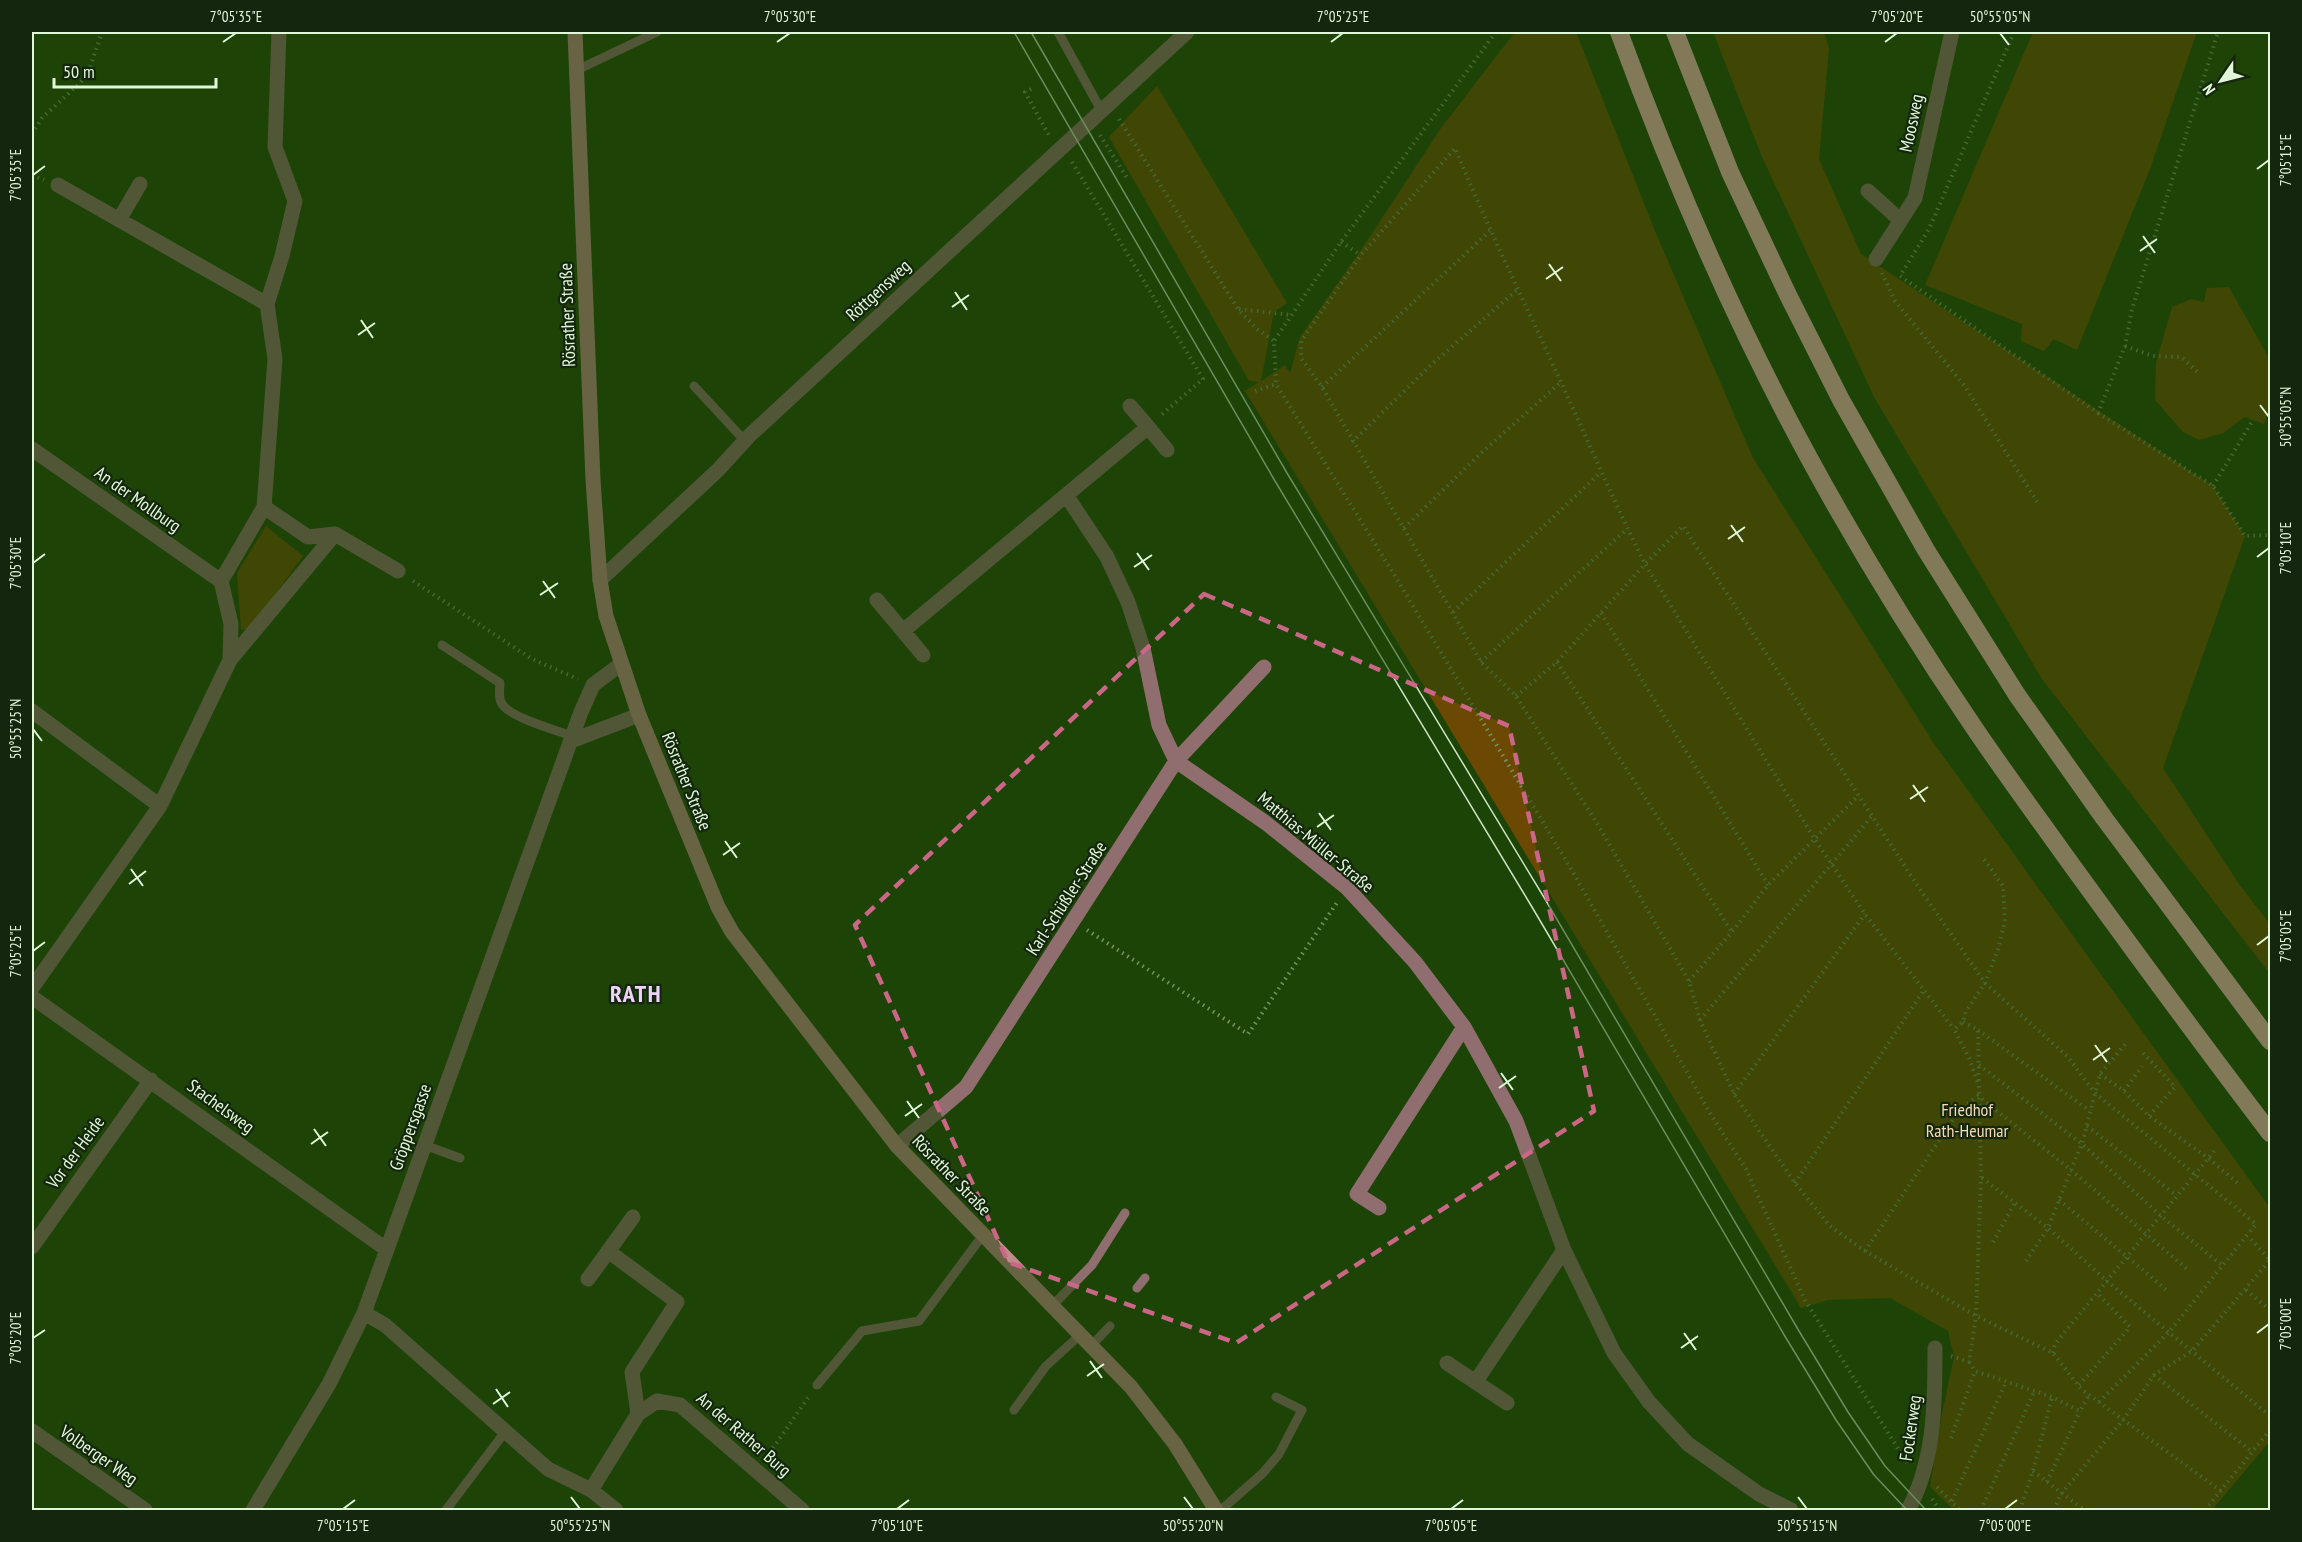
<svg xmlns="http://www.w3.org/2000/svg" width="2302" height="1542" font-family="'PT Sans Narrow',sans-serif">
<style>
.green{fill:#6b4902}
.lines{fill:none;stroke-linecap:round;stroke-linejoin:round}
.path{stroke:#749464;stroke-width:4;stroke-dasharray:1.5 4.5;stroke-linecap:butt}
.service{stroke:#906e6f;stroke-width:9}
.minor{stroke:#906e6f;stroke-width:15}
.secondary{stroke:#c18b8c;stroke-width:15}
.motorway{stroke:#fdbabc;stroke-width:18}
.tram{stroke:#cce6c3;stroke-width:1.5}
.marked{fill:none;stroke:#cc6687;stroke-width:4.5;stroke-dasharray:12 8;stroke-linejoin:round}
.ticks{fill:none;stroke:#e0f8d8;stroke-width:2}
.labels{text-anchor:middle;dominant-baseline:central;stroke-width:4.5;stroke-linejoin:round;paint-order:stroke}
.street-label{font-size:18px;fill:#e0f8d8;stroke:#14260d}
.park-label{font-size:18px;fill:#f6dab3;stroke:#14260d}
.district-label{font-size:24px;font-weight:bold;letter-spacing:1.5px;fill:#f0d3fa;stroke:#14260d}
.neatline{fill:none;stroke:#e0f8d8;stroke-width:2}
.ticks-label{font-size:15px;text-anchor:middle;fill:#e0f8d8}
</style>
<rect width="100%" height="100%" fill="#1d4407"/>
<path class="green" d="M 1515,32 L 1576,32 L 1655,231 L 1753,458 L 1933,742 L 2270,1208 L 2270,1441 L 2212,1510 L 1954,1510 L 1930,1487 L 1942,1413 L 1954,1357 L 1948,1331 L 1890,1298 L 1828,1300 L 1801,1308 L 1245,391 L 1259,382 L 1249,381 L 1109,137 L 1157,86 L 1287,303 L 1274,312 L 1261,381 L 1285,365 L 1290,373 L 1300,337 L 1361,250 L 1441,128 Z
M 1713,32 L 1824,32 L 1829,48 L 1819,159 L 1861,254 L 2213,486 L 2245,536 L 2163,768 L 2239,884 L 2270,924 L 2270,974 L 2042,679 L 1874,397 L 1762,157 Z
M 2033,32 L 2197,32 L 2150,169 L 2077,350 L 2054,339 L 2044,351 L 2021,341 L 2022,324 L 1925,285 Z
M 2229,287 L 2270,360 L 2270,406 L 2264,424 L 2245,417 L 2223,433 L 2199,440 L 2183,432 L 2155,400 L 2156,363 L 2172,307 L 2191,299 L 2204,302 L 2207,288 Z
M 266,526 L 303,556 L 250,629 L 241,630 L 237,573 Z"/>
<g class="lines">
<path class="path" d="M 1496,32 L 1341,242 L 1274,341 L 1276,384 L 1398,581 L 1571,869 L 1713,1118 L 1746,1169 L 1805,1300 L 1907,1463
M 2014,32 L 1929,229 L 1900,276 L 2098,413 L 2125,346 L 2132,309 L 2218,32
M 1031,89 L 1025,92 L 1050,137
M 1119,119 L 1238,309 L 1257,329 L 1274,341
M 32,134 L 42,118 L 81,82 L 88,73 L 102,32
M 1100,135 L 1127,178
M 1072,162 L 1203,379 L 1160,416
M 32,175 L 44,180
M 1341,242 L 1361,255
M 1882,273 L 1895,301 L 1964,385 L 2039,505
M 1239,309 L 1291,315
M 2125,346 L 2153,356 L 2181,357 L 2200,374
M 1322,387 L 1490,231
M 1255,391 L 1276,384
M 2098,413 L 2213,486 L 2245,536 L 2270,535
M 1352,442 L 1432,364 L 1518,289
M 2213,486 L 2253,420
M 1404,528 L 1479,455 L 1561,382
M 413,581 L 532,659 L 578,679
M 1453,612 L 1600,473
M 1601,613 L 1768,885
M 1481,662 L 1627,529
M 1557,662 L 1732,932
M 1516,696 L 1557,662 L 1645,564 L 1814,838 L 1865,914 L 1954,1029
M 1087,930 L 1248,1034 L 1338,901
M 1689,981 L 1732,932 L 1768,885 L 1859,795
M 1700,1020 L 1872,816
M 1963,1022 L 1978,1030 L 1979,1081
M 1978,1030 L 2090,1111
M 2143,1053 L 2175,1087 L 2149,1116
M 1979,1065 L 2082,1144 L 2161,1216 L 2223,1266
M 2100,1074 L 2124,1091 L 2149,1116 L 2208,1158 L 2240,1185
M 2124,1091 L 2142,1066
M 1734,1094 L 1865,914
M 2087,1126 L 2177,1196
M 1982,1178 L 2048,1228 L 2107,1281 L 2270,1416
M 1795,1183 L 1924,990
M 2059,1200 L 2169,1292
M 1993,1242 L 2014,1204
M 1865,1251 L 1960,1109 L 1978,1096 L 2071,1170 L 2188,1270
M 2026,1261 L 2048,1228 L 2071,1170 L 2082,1144 L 2100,1074 L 2127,1042
M 2246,1290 L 2270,1310
M 2053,1353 L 2055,1344 L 2215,1150
M 1951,1356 L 1969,1362 L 1976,1316 L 1981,1177 L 1979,1086 L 1969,1058 L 1954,1029 L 1963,1022 L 1966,1011 L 1985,983 L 1998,949 L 2005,921 L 2003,886 L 1984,859
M 1969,1362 L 1975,1371 L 2052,1397 L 2080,1411 L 2089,1395
M 2154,1375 L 2251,1451
M 2079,1385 L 2130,1327 L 2098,1294
M 2099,1402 L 2169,1332 L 2256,1224 L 2096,1094 L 2067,1056 L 1985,983 L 1917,885 L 1683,526 L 1645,564 C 1613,500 1585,434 1555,369 C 1521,295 1486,223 1455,148 L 1361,255 L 1301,341 L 1301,358 L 1322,387 L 1481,662 L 1516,696 L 1598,825 L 1689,981 L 1700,1020 L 1734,1094 L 1795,1183 L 1830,1226 L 1865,1251 L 1976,1316 L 2053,1353 L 2081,1389 L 2221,1491
M 1951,1438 L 1975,1371
M 766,1458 L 810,1395
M 2033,1471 L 2084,1510
M 2047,1482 L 2080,1411
M 1937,1487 L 1960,1510
M 1932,1499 L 1940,1510
M 1952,1501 L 2006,1382
M 1981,1510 L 2034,1392
M 2020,1510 L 2033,1471 L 2052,1397
M 2054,1510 L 2061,1494 L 2123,1420 L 2154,1375 L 2192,1351 L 2270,1260 L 2248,1236
M 2205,1510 L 2270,1430"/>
<path class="service" d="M 1058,32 L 1101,110
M 577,70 L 657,32
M 694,386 L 745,441
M 442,645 L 500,683 C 500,689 498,696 501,702 C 507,717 556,730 572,736
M 424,1145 L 460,1158
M 1137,1288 L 1145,1278
M 1052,1306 L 1092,1265 L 1125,1213
M 1091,1346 L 1110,1326
M 817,1385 L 862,1331 L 919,1321 L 983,1235
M 1014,1410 L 1046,1366 L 1080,1335
M 446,1510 L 505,1432
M 1221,1510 L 1263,1473 L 1279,1454 L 1302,1410 L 1276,1397"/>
<path class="minor" d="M 58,185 L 267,304 L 275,359 L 264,507
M 1868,191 L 1899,219
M 119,220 L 140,184
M 1876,259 L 1915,198 L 1952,32
M 267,304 L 282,256 L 295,201 L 275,147 L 279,32
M 1130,406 L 1148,427
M 32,449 L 221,581
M 1066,495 L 1107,557 L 1128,602 L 1143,648 L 1159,725 L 1176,761 L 1266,823 L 1347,888 L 1415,962 L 1464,1027 L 1516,1121 L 1564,1250 L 1614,1353 L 1649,1402 L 1688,1444 L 1759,1494 L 1791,1510
M 335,534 L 398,571
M 600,580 L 718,470 L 750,435 L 1187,32
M 877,600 L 923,655
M 903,631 L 1148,427 L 1167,450
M 32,711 L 160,806 L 32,988
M 571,741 L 639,715
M 160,806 L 230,660 L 335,534 L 308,537 L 264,507 L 221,581 L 231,624 L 230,660
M 32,997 L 386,1249
M 897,1146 L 966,1087 L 1176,761 L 1264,667
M 1379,1208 L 1357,1194 L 1464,1027
M 32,1247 L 151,1080
M 608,1251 L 677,1302 L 632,1372 L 638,1414
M 588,1279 L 633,1217
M 364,1313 L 385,1325 L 548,1469 L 591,1490 L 616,1510
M 1447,1363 L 1507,1403
M 1476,1381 L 1564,1250
M 32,1431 L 145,1510
M 591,1490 L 638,1414 L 657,1401 L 680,1405 L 802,1510
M 253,1510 L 329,1384 L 364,1313 L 581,712 L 593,685 L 621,664
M 1908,1510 C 1935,1461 1935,1403 1935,1348"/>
<path class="secondary" d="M 575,32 L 593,480 L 600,580 L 606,616 L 639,715 L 718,907 L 732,932 L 897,1146 L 1131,1387 L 1175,1444 L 1216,1510"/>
<path class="motorway" d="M 1619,32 C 1672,177 1734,320 1808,456 C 1858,548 1914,639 1973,726 C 2002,769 2033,811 2063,853 C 2131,947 2200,1041 2270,1133
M 1675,32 L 1730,172 L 1788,295 L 1841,400 L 1926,550 L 2017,695 L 2104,818 L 2270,1041"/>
<path class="tram" d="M 1014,32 L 1275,481 L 1532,907 L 1786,1338 L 1836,1420 L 1874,1475 L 1907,1510
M 1031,32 L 1287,473 L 1545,899 L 1799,1331 L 1848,1412 L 1885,1466 L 1926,1510"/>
</g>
<path d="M0 0H2302V1542H0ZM 1204,594 L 1509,726 L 1594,1111 L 1236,1343 L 1008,1262 L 855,925 Z" fill="#1d4407" fill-opacity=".55" fill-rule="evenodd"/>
<path class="marked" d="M 1204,594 L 1509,726 L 1594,1111 L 1236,1343 L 1008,1262 L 855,925 Z"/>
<path class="ticks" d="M 2000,33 L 2009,45M 223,42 L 236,33M 777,42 L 790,33M 1331,42 L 1343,33M 1885,42 L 1897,33M 2257,169 L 2269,160M 33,175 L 45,166M 2143,236 L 2155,253M 2140,251 L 2157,239M 1549,264 L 1561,281M 1546,279 L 1563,267M 955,292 L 967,310M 952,307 L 969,295M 361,320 L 373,338M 358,335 L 375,323M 2260,405 L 2269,417M 1731,525 L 1743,542M 1728,539 L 1745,527M 1137,553 L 1149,570M 2257,557 L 2269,548M 33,563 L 45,554M 1134,567 L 1152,555M 543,581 L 555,598M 540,595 L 558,583M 33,729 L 42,741M 1913,785 L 1925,802M 1910,799 L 1928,787M 1319,813 L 1331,830M 1317,827 L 1334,815M 725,841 L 737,858M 723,855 L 740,843M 131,869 L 143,886M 129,884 L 146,871M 2257,945 L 2269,936M 33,951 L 45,942M 2095,1045 L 2107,1062M 2093,1060 L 2110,1048M 1501,1073 L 1513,1090M 1499,1088 L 1516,1076M 907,1101 L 919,1118M 905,1116 L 922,1104M 314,1129 L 326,1146M 311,1144 L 328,1132M 1684,1333 L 1696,1350M 2257,1333 L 2269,1324M 33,1338 L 45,1330M 1681,1348 L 1698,1336M 1090,1361 L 1102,1378M 1087,1376 L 1104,1364M 496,1389 L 508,1407M 493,1404 L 510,1392M 571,1497 L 580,1509M 1184,1497 L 1193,1509M 1798,1497 L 1807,1509M 343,1509 L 355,1500M 897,1509 L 909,1500M 1451,1509 L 1463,1500M 2005,1509 L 2017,1500"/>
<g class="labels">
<g class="street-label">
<text transform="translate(1911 123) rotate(-78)">Moosweg</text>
<text transform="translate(878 290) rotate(-43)">Röttgensweg</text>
<text transform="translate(567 315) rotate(-92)">Rösrather Straße</text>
<text transform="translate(138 499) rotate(35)">An der Mollburg</text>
<text transform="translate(687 781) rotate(68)">Rösrather Straße</text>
<text transform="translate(1316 842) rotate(40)">Matthias-Müller-Straße</text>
<text transform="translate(1066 898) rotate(-57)">Karl-Schüßler-Straße</text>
<text transform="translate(221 1106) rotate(36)">Stachelsweg</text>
<text transform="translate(410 1127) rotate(-70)">Gröppersgasse</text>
<text transform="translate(75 1152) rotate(-54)">Vor der Heide</text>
<text transform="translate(952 1175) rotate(46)">Rösrather Straße</text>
<text transform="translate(1910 1428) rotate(-82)">Fockerweg</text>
<text transform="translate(744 1434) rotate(41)">An der Rather Burg</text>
<text transform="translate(99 1455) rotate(35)">Volberger Weg</text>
</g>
<g class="park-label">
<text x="1967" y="1109">Friedhof<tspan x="1967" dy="21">Rath-Heumar</tspan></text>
</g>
<g class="district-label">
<text x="636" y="993">RATH</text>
</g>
</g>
<rect width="2302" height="1542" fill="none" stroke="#14260d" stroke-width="66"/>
<g transform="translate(2221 81) rotate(235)" stroke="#14260d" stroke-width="4.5" paint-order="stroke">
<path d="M0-4.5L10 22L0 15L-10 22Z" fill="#e0f8d8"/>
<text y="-9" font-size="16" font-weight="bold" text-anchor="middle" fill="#e0f8d8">N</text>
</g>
<path d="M54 78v9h162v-9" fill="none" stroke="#e0f8d8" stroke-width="3"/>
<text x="63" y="78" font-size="18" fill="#e0f8d8" stroke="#14260d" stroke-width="4.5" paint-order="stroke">50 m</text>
<rect x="33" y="33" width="2236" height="1476" class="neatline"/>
<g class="ticks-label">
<text x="236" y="22">7°05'35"E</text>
<text x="790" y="22">7°05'30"E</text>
<text x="1343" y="22">7°05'25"E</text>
<text x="1897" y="22">7°05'20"E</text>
<text x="2000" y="22">50°55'05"N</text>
<text transform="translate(2286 160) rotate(-90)" y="5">7°05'15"E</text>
<text transform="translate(16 175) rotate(-90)" y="5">7°05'35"E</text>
<text transform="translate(2286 417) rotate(-90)" y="5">50°55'05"N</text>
<text transform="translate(2286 548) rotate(-90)" y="5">7°05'10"E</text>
<text transform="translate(16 563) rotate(-90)" y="5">7°05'30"E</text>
<text transform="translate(16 729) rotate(-90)" y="5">50°55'25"N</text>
<text transform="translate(2286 936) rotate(-90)" y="5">7°05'05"E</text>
<text transform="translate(16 951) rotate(-90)" y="5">7°05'25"E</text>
<text transform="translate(2286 1324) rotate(-90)" y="5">7°05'00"E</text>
<text transform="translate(16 1338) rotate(-90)" y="5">7°05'20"E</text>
<text x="343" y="1531">7°05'15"E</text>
<text x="580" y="1531">50°55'25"N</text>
<text x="897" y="1531">7°05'10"E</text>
<text x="1193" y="1531">50°55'20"N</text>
<text x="1451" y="1531">7°05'05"E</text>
<text x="1807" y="1531">50°55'15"N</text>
<text x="2005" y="1531">7°05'00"E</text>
</g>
</svg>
